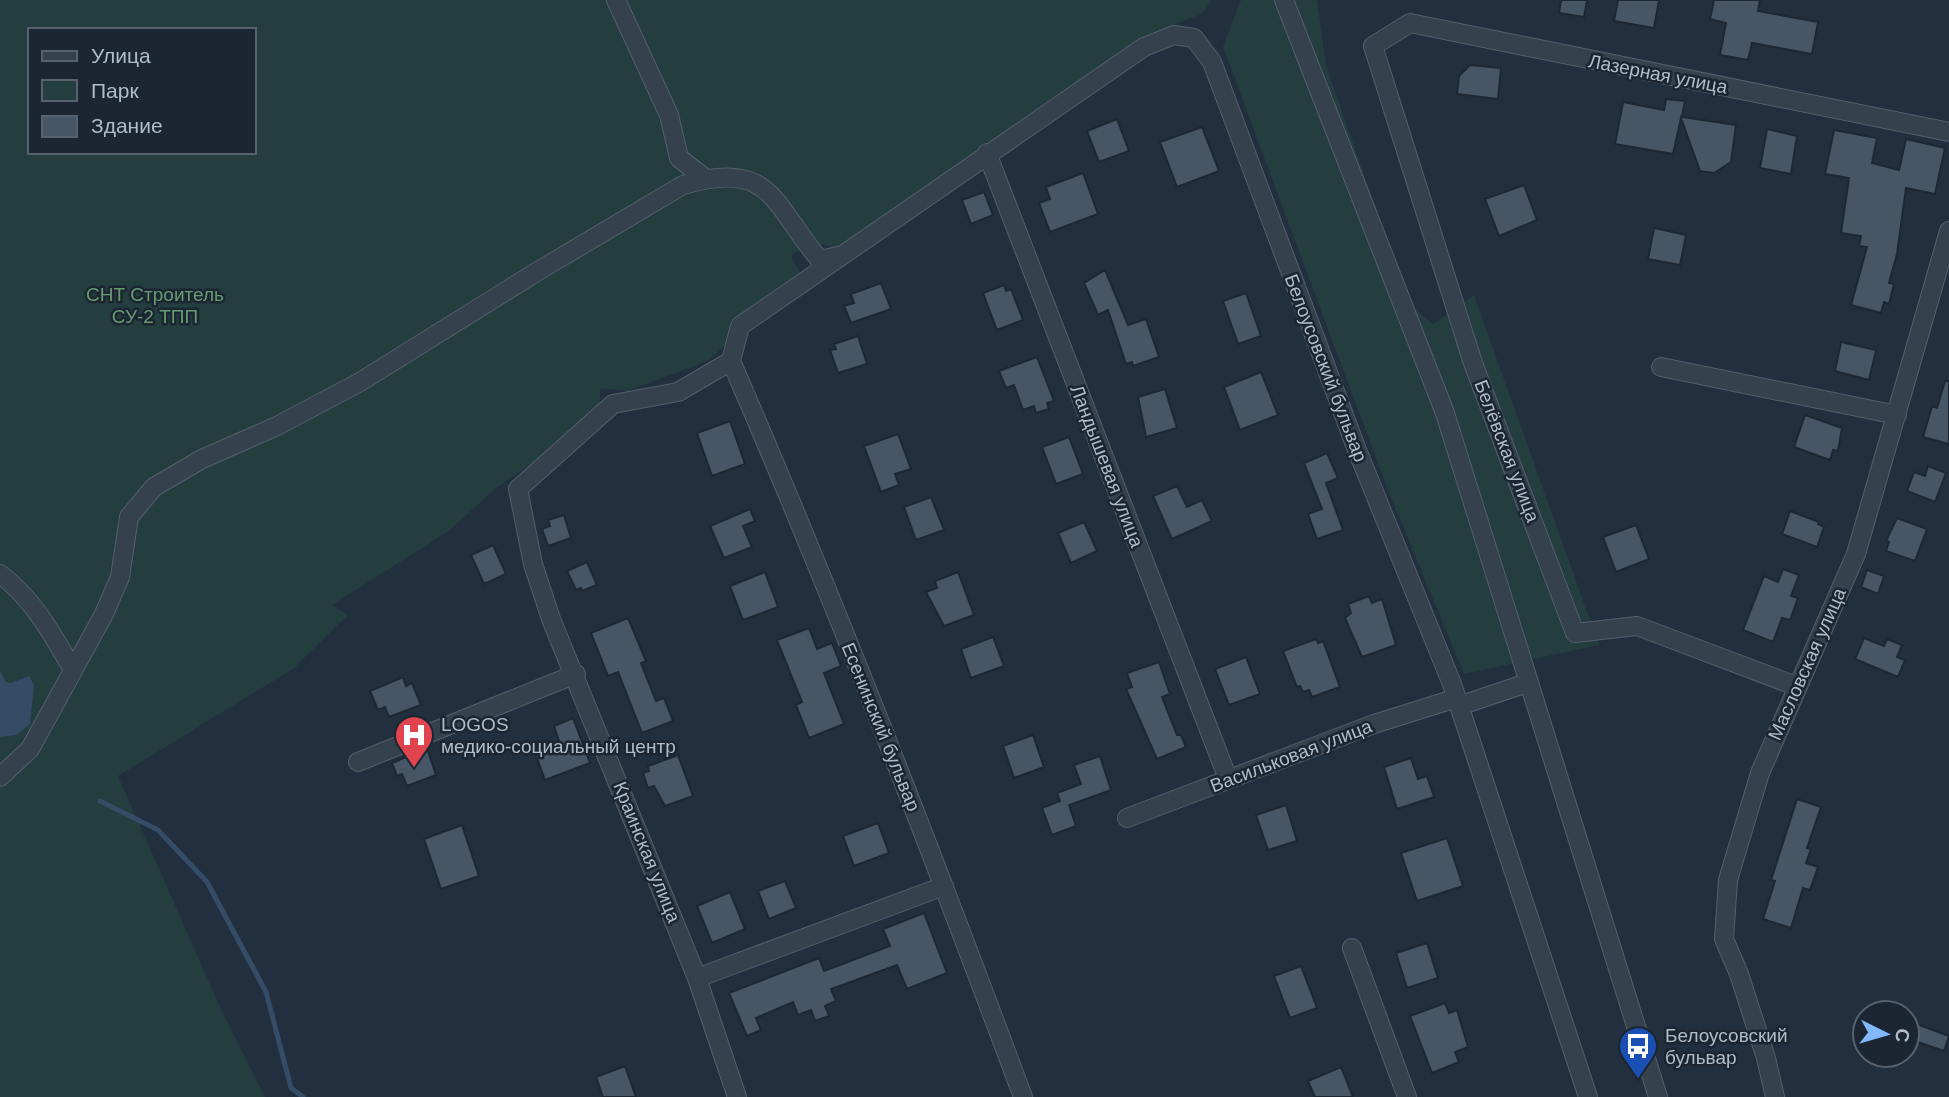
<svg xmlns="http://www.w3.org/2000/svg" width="1949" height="1097" font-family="Helvetica,sans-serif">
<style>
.green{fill:#243d3f;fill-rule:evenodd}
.water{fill:#344c66}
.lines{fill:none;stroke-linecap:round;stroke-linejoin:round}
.stream{stroke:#344c66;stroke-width:5}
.building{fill:#475667;stroke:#1d2834;stroke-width:2}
.street-casing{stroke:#545f6b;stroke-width:20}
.street{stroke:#36414e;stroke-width:18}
.labels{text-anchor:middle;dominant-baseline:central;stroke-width:5;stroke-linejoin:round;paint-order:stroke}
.street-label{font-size:19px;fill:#b1bcc9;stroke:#1b2632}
.park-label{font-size:19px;fill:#679b70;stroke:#1b2632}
.poi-label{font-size:19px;fill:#b1bcc9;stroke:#1b2632;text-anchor:start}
</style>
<rect width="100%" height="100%" fill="#222f3e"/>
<path class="green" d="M 0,0 L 1212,0 L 1202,14 L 1152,33 L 1027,115 L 841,250 L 813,242 L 791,256 L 802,276 L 708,361 L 627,391 L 600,388 L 600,416 L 496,488 L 449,531 L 332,605 L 348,615 L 293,669 L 118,776 L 221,1009 L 265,1097 L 0,1097 ZM 30,30 L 254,30 L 254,152 L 30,152 Z
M 1241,0 L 1317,0 L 1326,65 L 1409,304 L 1433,324 L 1474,295 L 1599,645 L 1464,674 L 1389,493 L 1223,47 Z"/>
<path class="water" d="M 0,671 L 6,682 L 11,683 L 29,676 L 34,685 L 30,724 L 16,735 L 0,737 Z"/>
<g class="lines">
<path class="stream" d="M 100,801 L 158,830 L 207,882 L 266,992 L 291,1088 L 303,1097"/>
</g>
<path class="building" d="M 1561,0 L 1587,0 L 1584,17 L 1559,13 Z
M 1618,0 L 1659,0 L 1654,28 L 1614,21 Z
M 1714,0 L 1760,0 L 1758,11 L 1818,22 L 1812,54 L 1752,43 L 1748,60 L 1720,55 L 1726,23 L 1710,19 Z
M 1470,65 L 1501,68 L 1498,99 L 1457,94 L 1459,76 Z
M 1666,99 L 1685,101 L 1682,117 L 1736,125 L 1731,162 L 1714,173 L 1700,171 L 1681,118 L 1673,154 L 1615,144 L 1623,102 L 1664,110 Z
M 1117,119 L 1129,151 L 1099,162 L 1087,131 Z
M 1202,127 L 1219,171 L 1177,187 L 1160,142 Z
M 1767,129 L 1797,136 L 1791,174 L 1760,168 Z
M 1834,130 L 1877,138 L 1872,163 L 1899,170 L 1906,139 L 1945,148 L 1935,194 L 1906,188 L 1897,254 L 1889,283 L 1894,284 L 1889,304 L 1884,302 L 1881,313 L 1851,305 L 1867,247 L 1859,246 L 1861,236 L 1841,233 L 1849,178 L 1825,174 Z
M 1083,173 L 1098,214 L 1050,232 L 1039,203 L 1050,199 L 1046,187 Z
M 1524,185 L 1537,220 L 1499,236 L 1485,199 Z
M 984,192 L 993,215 L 971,224 L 962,200 Z
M 1654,228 L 1686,235 L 1680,265 L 1648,259 Z
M 1105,270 L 1128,325 L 1146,319 L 1159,357 L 1133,366 L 1132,362 L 1126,364 L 1108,310 L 1098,315 L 1084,283 Z
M 881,283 L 891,309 L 851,323 L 844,306 L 854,303 L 851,294 Z
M 1004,285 L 1006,291 L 1011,289 L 1023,320 L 997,330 L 983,293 Z
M 1246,293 L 1261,336 L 1238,344 L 1223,301 Z
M 858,336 L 867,364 L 838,373 L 830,350 L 836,349 L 834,344 Z
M 1841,342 L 1876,350 L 1869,380 L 1835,371 Z
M 1037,357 L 1054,401 L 1047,403 L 1049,409 L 1036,413 L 1034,406 L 1023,410 L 1014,385 L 1006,388 L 999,371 Z
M 1261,372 L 1278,415 L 1240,430 L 1224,387 Z
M 1945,381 L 1949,381 L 1949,444 L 1923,437 L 1932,406 L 1937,408 Z
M 1165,389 L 1177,428 L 1146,437 L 1138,397 Z
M 1805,415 L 1842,428 L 1838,451 L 1833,450 L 1830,460 L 1794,447 Z
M 730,421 L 745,464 L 712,476 L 697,433 Z
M 898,434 L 911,469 L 895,474 L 899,485 L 881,492 L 864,446 Z
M 1069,437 L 1083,474 L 1056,484 L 1042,447 Z
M 1327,453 L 1338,478 L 1326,483 L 1343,530 L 1317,539 L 1308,514 L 1322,509 L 1304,463 Z
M 1928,466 L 1946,473 L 1935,502 L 1907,491 L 1914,472 L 1925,476 Z
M 1177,486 L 1187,507 L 1202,500 L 1212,521 L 1172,539 L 1153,496 Z
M 931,497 L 944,530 L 916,540 L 904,507 Z
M 750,509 L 755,521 L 743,526 L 752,547 L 724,558 L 710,526 Z
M 1790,511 L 1819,522 L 1818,524 L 1824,527 L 1817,547 L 1782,534 Z
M 564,515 L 571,538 L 548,546 L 542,529 L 550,526 L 548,520 Z
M 1897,518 L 1927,529 L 1915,561 L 1886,551 L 1889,542 L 1886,541 Z
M 1084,522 L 1097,551 L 1071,563 L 1058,533 Z
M 1636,525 L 1649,559 L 1616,572 L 1603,537 Z
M 493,545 L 506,574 L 484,584 L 471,555 Z
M 587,562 L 597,585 L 582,591 L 581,588 L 576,590 L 567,571 Z
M 1783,569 L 1799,575 L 1791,596 L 1798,598 L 1790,620 L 1782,618 L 1773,642 L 1743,630 L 1764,576 L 1778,582 Z
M 1867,570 L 1884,576 L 1878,594 L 1861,587 Z
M 765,572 L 778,607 L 743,620 L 730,586 Z
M 958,572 L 974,615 L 944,626 L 926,592 L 937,588 L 935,581 Z
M 1369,596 L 1372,603 L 1382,599 L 1396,645 L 1362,657 L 1345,618 L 1351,613 L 1348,604 Z
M 628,618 L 646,661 L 641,663 L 656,701 L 664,698 L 673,721 L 642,733 L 618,672 L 608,676 L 591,633 Z
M 809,628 L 817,649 L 832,643 L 841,666 L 824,673 L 844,724 L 809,738 L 796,705 L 802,702 L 777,640 Z
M 993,637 L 1004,666 L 971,678 L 961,649 Z
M 1864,638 L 1884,646 L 1887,639 L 1902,645 L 1897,657 L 1905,660 L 1898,677 L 1855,659 Z
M 1316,639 L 1318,643 L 1323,641 L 1340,687 L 1312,697 L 1309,690 L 1303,692 L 1300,686 L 1297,687 L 1283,651 Z
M 1246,657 L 1260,694 L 1229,705 L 1215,669 Z
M 1159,662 L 1170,694 L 1162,697 L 1177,735 L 1181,735 L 1186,747 L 1157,759 L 1126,689 L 1132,687 L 1127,673 Z
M 403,677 L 406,686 L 412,683 L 421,705 L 389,717 L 385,707 L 378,710 L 370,691 Z
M 573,718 L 590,763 L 545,780 L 534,750 L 559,741 L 554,726 Z
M 1033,735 L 1044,767 L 1014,778 L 1003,746 Z
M 427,748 L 436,775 L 407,786 L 402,774 L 397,776 L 392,763 Z
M 678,755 L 693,796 L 665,806 L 654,786 L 648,788 L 643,773 L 649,771 L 648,766 Z
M 1100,756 L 1111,790 L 1069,805 L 1076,826 L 1052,835 L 1042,808 L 1060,801 L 1057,793 L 1081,784 L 1074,765 Z
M 1411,758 L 1418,779 L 1427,776 L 1434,797 L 1397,809 L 1384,767 Z
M 1797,799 L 1821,807 L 1807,848 L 1811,849 L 1806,863 L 1818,867 L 1810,890 L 1803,888 L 1791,928 L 1763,919 L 1775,881 L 1771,880 Z
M 1286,805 L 1297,841 L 1268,850 L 1256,815 Z
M 878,823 L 889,853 L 854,866 L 843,836 Z
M 462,825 L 479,876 L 441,889 L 424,839 Z
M 1447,838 L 1463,886 L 1417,901 L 1401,853 Z
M 785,881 L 796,908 L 769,919 L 758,891 Z
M 730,892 L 745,929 L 712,943 L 697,906 Z
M 924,913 L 947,973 L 907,989 L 897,965 L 831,989 L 836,1001 L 825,1006 L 829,1016 L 815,1021 L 811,1010 L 798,1015 L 793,1002 L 756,1018 L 761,1030 L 747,1036 L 729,993 L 819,958 L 824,971 L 890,946 L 883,929 Z
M 1427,943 L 1438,978 L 1407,988 L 1396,953 Z
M 1301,966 L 1317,1008 L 1290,1018 L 1274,976 Z
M 1445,1003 L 1449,1013 L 1457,1010 L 1468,1047 L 1455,1052 L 1459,1062 L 1432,1073 L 1410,1016 Z
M 1914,1023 L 1949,1036 L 1944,1051 L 1909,1039 Z
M 625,1066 L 636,1097 L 603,1097 L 596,1077 Z
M 1341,1067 L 1353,1097 L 1315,1097 L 1308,1081 Z"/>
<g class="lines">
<defs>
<path id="street" d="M 616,0 L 669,115 L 679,158 L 706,179
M 1284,0 L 1445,413 L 1658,1097
M 987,153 L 1228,779
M 731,361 C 836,603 931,850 1023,1097
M 1661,367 L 1897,415
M 0,574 C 33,599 51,632 72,668
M 1796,686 L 1637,626 L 1575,633 L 1473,363 L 1373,46 L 1410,23 L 1949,132
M 1459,706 L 1527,683
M 358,762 L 576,674
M 0,777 L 30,749 L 104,614 L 120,577 L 129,517 L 154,487 L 202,459 L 277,426 L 360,382 L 538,271 L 683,185 C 773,159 772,204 820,260 L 838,256
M 1127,818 L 1374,724 L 1457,698
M 1352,948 L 1407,1097
M 697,978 L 944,886
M 737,1097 L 697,978 L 551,619 L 533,564 L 518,489 L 613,404 L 678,392 L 731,361 L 740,326 L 1144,47 L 1174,35 L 1194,38 L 1212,62 L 1357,450 L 1452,684 L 1588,1097
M 1775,1097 L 1766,1058 L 1739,974 L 1724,939 L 1728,880 L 1760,773 L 1856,554 L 1949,231"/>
</defs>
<use href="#street" class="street-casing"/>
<use href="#street" class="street"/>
</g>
<defs>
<symbol id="hospital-pin" viewBox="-11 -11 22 30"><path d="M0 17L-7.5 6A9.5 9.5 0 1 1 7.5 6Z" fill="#e0444e" stroke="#1b2632"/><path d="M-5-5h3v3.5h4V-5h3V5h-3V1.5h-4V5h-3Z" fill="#fff"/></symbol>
<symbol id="bus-pin" viewBox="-11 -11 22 30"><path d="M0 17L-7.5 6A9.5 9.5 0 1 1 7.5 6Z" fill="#1a4fb4" stroke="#1b2632"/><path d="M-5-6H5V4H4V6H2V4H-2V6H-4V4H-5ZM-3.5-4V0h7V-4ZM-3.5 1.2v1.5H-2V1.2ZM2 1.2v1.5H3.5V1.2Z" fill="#fff"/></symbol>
</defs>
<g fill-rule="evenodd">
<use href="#hospital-pin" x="392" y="713" width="44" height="60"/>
<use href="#bus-pin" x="1616" y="1024" width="44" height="60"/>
</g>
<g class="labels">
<g class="street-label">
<text transform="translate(1658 74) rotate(11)">Лазерная улица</text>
<text transform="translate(1326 368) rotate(69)">Белоусовский бульвар</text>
<text transform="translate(1507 451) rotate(69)">Белёвская улица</text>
<text transform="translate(1107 466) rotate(69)">Ландышевая улица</text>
<text transform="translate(1807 664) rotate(-66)">Масловская улица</text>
<text transform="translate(881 727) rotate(68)">Есенинский бульвар</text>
<text transform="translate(1291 756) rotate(-21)">Васильковая улица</text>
<text transform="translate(647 852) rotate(68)">Краинская улица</text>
</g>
<g class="park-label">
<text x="155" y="294">СНТ Строитель<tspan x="155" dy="22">СУ-2 ТПП</tspan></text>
</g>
<g class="poi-label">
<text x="441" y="724">LOGOS<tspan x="441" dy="22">медико-социальный центр</tspan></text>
<text x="1665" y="1035">Белоусовский<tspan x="1665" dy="22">бульвар</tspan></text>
</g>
</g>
<rect x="28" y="28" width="228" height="126" fill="#1b2632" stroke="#57626e" stroke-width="2"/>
<rect x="42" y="51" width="35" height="10" fill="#36414e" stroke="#57626e" stroke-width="2"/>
<text x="91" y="63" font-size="21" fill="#b1bcc9">Улица</text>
<rect x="42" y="80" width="35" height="21" fill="#243d3f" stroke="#57626e" stroke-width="2"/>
<text x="91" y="98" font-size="21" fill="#b1bcc9">Парк</text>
<rect x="42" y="116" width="35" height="21" fill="#475667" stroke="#57626e" stroke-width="2"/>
<text x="91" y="133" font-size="21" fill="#b1bcc9">Здание</text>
<g transform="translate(1886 1034) rotate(95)"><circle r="33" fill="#1b2632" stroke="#57626e" stroke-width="2"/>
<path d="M0-5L12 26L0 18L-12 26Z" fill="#82b8fe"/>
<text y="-10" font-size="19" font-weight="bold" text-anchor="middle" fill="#b1bcc9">С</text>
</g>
</svg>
